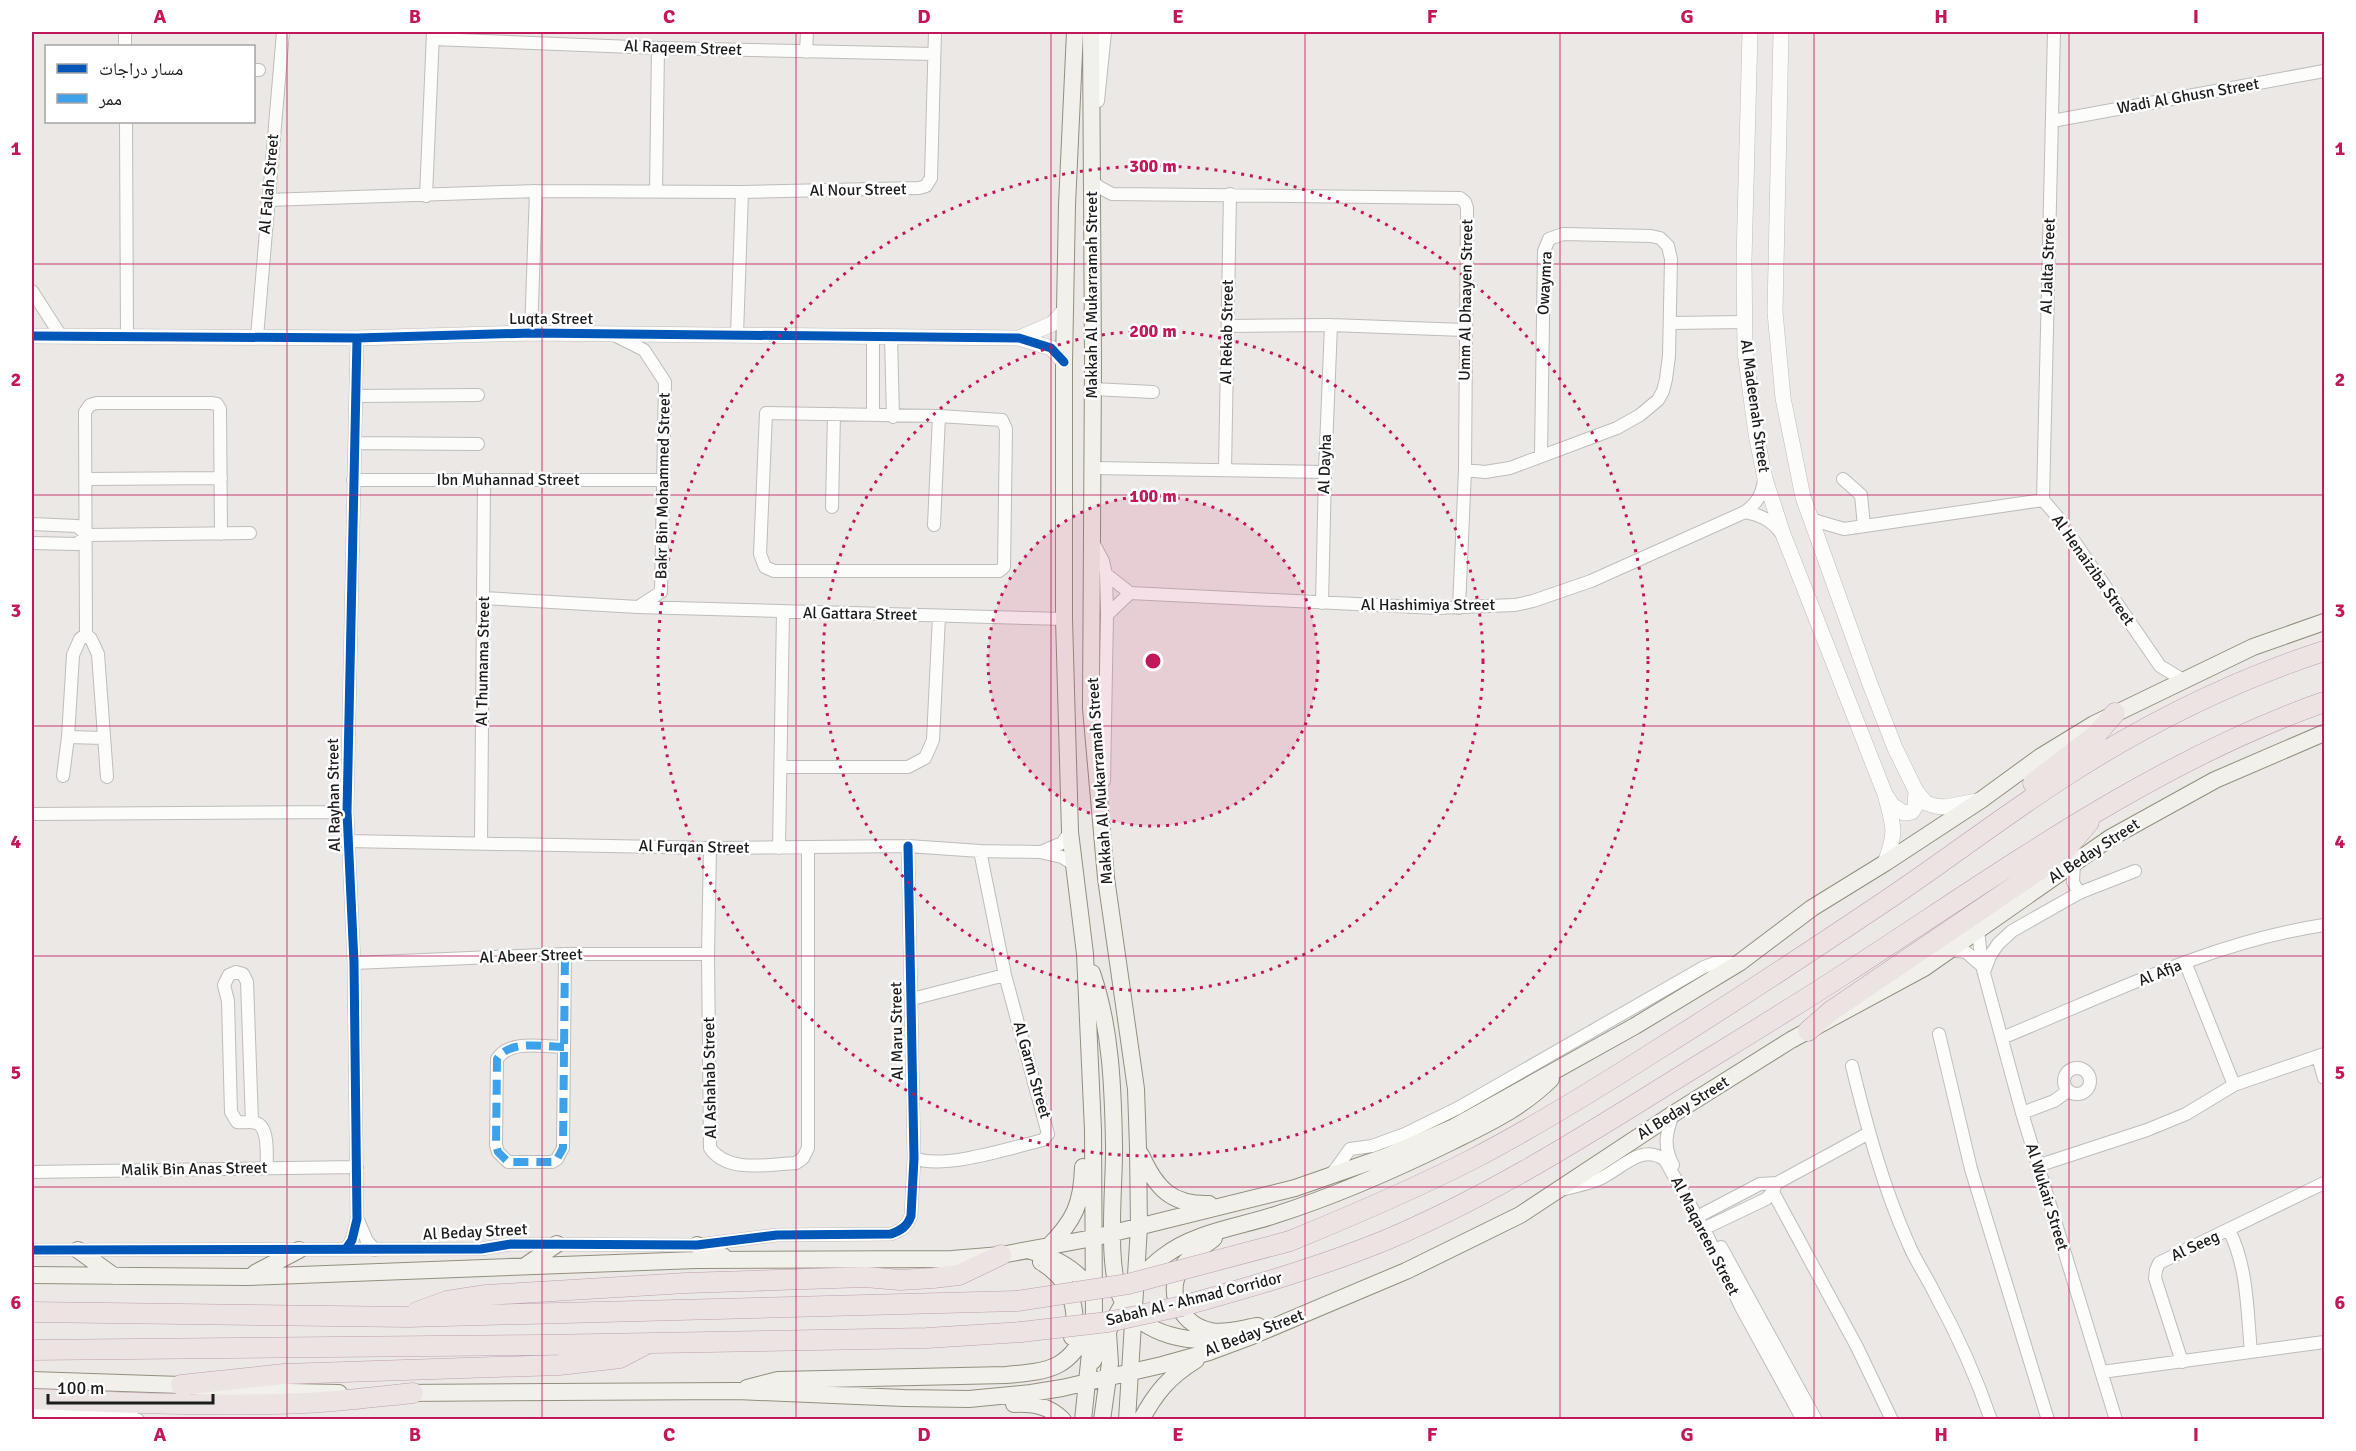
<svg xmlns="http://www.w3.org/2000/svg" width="2356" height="1451" font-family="Signika,'Noto Naskh Arabic',sans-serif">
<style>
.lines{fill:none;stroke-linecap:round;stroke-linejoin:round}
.minor-casing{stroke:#bebdbb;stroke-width:14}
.tertiary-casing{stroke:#bebdbb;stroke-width:16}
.secondary-casing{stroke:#938f7f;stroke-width:18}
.trunk-casing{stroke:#bd9fb0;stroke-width:21}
.minor{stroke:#fcfcfb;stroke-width:12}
.tertiary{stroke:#fcfcfb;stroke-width:15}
.secondary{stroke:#f2f0ea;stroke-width:16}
.trunk{stroke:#ece4e3;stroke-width:20}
.trunk-bridge-casing{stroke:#bd9fb0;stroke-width:21;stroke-linecap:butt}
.trunk-bridge{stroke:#ece4e3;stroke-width:20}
.quiet{stroke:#3da2ea;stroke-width:8;stroke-dasharray:15 8;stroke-linecap:butt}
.cycleway-casing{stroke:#fff;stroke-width:13}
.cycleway{stroke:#0057b8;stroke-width:9}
.grid{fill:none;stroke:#c2185b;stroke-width:1.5;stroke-opacity:0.55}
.ring{fill:none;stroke:#c2185b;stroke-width:3;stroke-dasharray:3 6}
.labels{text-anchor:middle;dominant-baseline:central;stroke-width:5;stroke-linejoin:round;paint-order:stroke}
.street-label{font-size:16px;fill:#1c1c1c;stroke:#fff}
.centre{fill:#c2185b;stroke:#fff;stroke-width:3}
.ring-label{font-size:18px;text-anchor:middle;font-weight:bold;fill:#c2185b;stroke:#fff;stroke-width:5;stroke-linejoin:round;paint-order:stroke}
.neatline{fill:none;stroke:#c2185b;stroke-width:2}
.grid-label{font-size:20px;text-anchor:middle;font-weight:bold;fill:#c2185b}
</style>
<rect width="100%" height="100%" fill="#ebe8e5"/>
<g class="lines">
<defs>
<path id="minor" d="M 125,32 L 125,46
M 433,39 L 658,48 L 934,54
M 806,52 L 807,32
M 254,70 L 259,70
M 1098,101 L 1105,32
M 2052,121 L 2324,71
M 126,122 L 127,336
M 1091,180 L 1099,187 L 1112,194 L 1460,198 L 1465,202 L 1467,208 L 1465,470 L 1459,608
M 656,191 L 658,48
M 426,196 L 433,33
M 267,200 L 536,191 L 742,192 L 919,188 L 926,186 L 931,178 L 935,32
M 32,291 L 61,336
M 1670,323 L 1745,322
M 1228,326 L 1331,325 L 1464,330
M 531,333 L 536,191
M 737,334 L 742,192
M 873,336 L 873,414
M 257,337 L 283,32
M 891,337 L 893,417
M 1093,389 L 1153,392
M 356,396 L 478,395
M 766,413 L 939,416 L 1002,420 L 1006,429 L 1004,567 L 999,571 L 774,571 L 765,567 L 760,554 Z
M 355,443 L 478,444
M 1093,468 L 1325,472
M 1225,470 L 1230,194
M 1465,470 L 1485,472 L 1510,468 L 1617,428 L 1640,415 L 1658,400 L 1663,391 L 1666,379 L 1669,356 L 1671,259 L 1668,246 L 1660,238 L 1651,236 L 1563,234 L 1549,239 L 1544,251 L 1541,455
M 86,479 L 221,478
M 1843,479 L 1861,495 L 1864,526
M 353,480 L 662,480
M 2043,500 L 2054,32
M 2043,500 L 2056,515 L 2160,666 L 2183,680
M 832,507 L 834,414
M 1745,512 C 1761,515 1771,520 1781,533
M 1810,519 L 1844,529 L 2043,500
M 32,524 L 77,526 L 87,535
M 934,525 L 939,416
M 1093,542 L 1103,561 L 1106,574 L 1107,615 L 1104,781
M 32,543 L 77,544 L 87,535 L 250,533
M 1106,574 L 1130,593 L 1436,608 L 1515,605 L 1533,601 L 1591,581 L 1745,512 C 1757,503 1762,495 1764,480
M 484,598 L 638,607 L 661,592 L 665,382 L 644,350 L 612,334
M 1322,603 L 1325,472 L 1331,325
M 638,607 L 1064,619
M 1107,615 L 1130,593
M 68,737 L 104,738
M 781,767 L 908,767 L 925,758 L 933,740 L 939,616
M 63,776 L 68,737 L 73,655 L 80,639 L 86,634
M 107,777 L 98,654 L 91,639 L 86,634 L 85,412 L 90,405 L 97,403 L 211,403 L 217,404 L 220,409 L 221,534
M 32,814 L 347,812
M 348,841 L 710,848 L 908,846 L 980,851 L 1040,852 L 1062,857 L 1073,864
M 481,843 L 484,480
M 710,848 L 708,954 L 710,1148 C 728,1174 769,1164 796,1163 L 803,1158 L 808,1148 L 808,847
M 779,848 L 783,612
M 1041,852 L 1062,843 L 1070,832
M 2074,862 L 2073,882 L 2079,893
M 1978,930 L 1982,966 L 2022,1113 L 2116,1420
M 1950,950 L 1966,952 L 1982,966
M 2185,962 L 2234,1085
M 354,963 L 565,954 L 708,954
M 1984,972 L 1990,956 L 1998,944 L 2012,931 L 2079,893 L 2135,871
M 912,999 L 1005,975
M 1939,1034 L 1971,1169 L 2048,1420
M 2002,1038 C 2107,995 2211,942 2324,925
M 564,1047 C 543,1047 510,1039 497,1059 L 496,1145 L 498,1152 L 508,1162 L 552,1162 L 557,1159 L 563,1148 L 565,954
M 2318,1057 L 2324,1078
M 1852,1066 C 1867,1127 1883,1187 1909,1245 C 1916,1262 1927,1277 1935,1294 C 1957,1334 1976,1376 1991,1420
M2064 1081a13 13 0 1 1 26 0a13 13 0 1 1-26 0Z
M 2022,1113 L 2054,1101 L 2068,1091
M 1673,1114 C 1666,1133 1663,1146 1673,1165
M 252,1122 L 247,982 L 243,974 L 236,972 L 229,975 L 224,985 L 228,1001 L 231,1112 L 237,1122 C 243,1123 250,1121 256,1123 C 270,1127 266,1157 267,1168
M 914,1158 C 943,1170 1010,1148 1043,1140 L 1048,1134 L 1005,975 L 980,851
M 2037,1166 L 2147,1130 L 2186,1114 L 2234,1085 L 2324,1054
M 32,1172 L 357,1167
M 1329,1175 L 1335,1170 L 1350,1149 L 1372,1146 L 1405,1134 L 1458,1108 L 1704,967 L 1715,963 L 1738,963
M 1565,1189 C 1576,1186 1587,1184 1597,1180 C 1620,1171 1640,1142 1665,1160 L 1708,1237 L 1741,1307 L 1803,1420
M 1773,1192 L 1857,1347 L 1892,1420
M 1697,1217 L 1760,1184 L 1777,1183 L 1869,1133
M 358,1220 L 367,1241 L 375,1250
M 1703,1229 L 1766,1199 L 1773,1192 L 1775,1186
M 2229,1230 C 2248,1268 2247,1311 2251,1352
M 1721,1247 L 1816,1420
M 346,1249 L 352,1240 L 357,1219 L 354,963 L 347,812 L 357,338
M 32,1250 L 481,1249 L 511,1244 L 697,1245 L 777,1235 L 891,1234 C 901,1230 907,1227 911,1216 L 914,1158 L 908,846
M 2182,1362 L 2155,1278 L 2156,1270 L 2159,1263 L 2324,1183
M 2102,1372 L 2324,1342
M 32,1415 L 124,1415 L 138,1420"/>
<path id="tertiary" d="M 1750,32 L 1744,260 L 1745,352 L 1756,434 L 1765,479 L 1783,534 L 1885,794 C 1894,828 1897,830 1885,863
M 1781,32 L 1775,312 L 1783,398 L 1803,497 L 1870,684 L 1895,748 L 1916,791 L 1926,803 L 1935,806 L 1945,807 L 1978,801
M 32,336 L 357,338 L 531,333 L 1019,338 L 1051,348 L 1064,362
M 1019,338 L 1052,324 L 1065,310
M 1887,797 L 1892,805 L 1904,813 L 1912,812 L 1915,807 L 1916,791"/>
<path id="secondary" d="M 1075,32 L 1067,205 L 1064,362 L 1064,619 L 1070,832 L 1085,954 L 1093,1130 L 1094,1315 L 1083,1420
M 1091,32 L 1093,361 L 1091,708 L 1106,878 L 1136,1089 L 1138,1148 L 1139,1227 L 1127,1420
M 1092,973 C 1111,1028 1113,1088 1114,1145 C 1115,1183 1104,1274 1124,1303 C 1147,1337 1190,1343 1227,1339
M 1141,1155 C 1156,1188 1171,1205 1209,1204
M 1214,1238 C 1202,1248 1188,1256 1180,1270 C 1165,1296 1184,1326 1211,1331 C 1225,1334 1244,1328 1258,1326
M 697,1245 L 723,1256
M 1048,1247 C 1074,1221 1082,1204 1083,1167
M 78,1250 L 114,1276
M 1031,1251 C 1057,1258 1080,1271 1094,1295
M 1041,1262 C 1068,1277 1080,1308 1072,1337
M 525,1266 L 557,1244
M 255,1273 L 299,1250
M 32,1275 L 247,1277 L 696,1260 L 952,1259 L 1001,1255 L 1093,1238 L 1295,1188 L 1387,1156 L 1454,1127 L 1635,1026 L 1739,963 L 1812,908 L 1885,863 L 1981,800 L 2040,757 L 2094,724 L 2253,647 L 2324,622
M 1093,1361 C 1111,1325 1131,1280 1164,1256 C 1195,1232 1239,1227 1275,1215 C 1335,1196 1394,1170 1451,1142 C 1487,1124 1522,1108 1551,1079
M 32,1380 L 181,1385 L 243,1391 L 339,1393
M 747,1388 L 778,1380 L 1006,1375 C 1052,1371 1070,1369 1090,1324
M 401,1393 L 737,1391 L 904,1398 L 969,1399 L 1031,1393 L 1062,1388 L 1162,1365 L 1209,1352 L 1252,1336 L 1406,1271 L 1520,1215 L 1673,1114 L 1791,1040 L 1924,968 L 2110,838 L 2215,780 L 2324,733
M 1014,1404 C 1034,1403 1049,1406 1063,1420
M 1102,1420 L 1110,1363 L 1108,1333
M 1141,1420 C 1156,1392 1169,1377 1196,1360"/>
<path id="trunk" d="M 2033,783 L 2096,735 L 2115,713
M 1808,1031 L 1831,1011 L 2061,855 L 2089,822
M 1290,1241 C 1351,1216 1412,1190 1471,1160 C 1535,1127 1596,1089 1657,1050 C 1732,1003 1805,955 1878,906 C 1940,865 1999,819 2061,779 C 2142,726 2232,681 2324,651
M 1182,1306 C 1251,1287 1320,1267 1386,1240 C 1483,1199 1572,1144 1660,1089 C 1721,1051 1783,1014 1843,975 C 1998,875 2149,764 2324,702
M 32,1312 L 408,1317 L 1017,1301
M 417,1312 L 447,1301 L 486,1295 L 686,1283 L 865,1277 L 900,1280 L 933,1278 L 959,1275 L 1001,1255
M 32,1350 L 542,1345 L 927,1338 L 1021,1332
M 181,1385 L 284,1374 L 559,1365 L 620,1358 L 645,1345
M 32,1399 C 111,1402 191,1406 271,1404 C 318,1404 365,1398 413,1393"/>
</defs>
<use href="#minor" class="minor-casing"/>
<use href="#tertiary" class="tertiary-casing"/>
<use href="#secondary" class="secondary-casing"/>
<use href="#trunk" class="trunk-casing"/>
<use href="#minor" class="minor"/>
<use href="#tertiary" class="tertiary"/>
<use href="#secondary" class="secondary"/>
<use href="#trunk" class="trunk"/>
<defs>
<path id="trunk-bridge" d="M 1017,1301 L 1128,1284 L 1290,1241
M 1021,1332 L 1108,1322 L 1182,1306"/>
</defs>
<use href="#trunk-bridge" class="trunk-bridge-casing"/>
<use href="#trunk-bridge" class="trunk-bridge"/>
<path class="quiet" d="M 564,1047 C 543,1047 510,1039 497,1059 L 496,1145 L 498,1152 L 508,1162 L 552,1162 L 557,1159 L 563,1148 L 565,954"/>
<defs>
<path id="cycleway" d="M 32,336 L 357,338 L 531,333 L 1019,338 L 1051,348 L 1064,362
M 346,1249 L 352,1240 L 357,1219 L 354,963 L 347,812 L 357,338
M 32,1250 L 481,1249 L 511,1244 L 697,1245 L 777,1235 L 891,1234 C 901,1230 907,1227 911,1216 L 914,1158 L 908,846"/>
</defs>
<use href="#cycleway" class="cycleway-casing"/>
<use href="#cycleway" class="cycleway"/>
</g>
<path class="grid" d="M 287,32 L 287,1420M 542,32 L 542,1420M 796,32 L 796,1420M 1051,32 L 1051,1420M 1305,32 L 1305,1420M 1560,32 L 1560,1420M 1814,32 L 1814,1420M 2069,32 L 2069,1420M 32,264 L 2324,264M 32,495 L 2324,495M 32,726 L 2324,726M 32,956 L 2324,956M 32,1187 L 2324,1187"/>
<circle cx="1153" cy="661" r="165" fill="#c2185b" fill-opacity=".12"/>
<g class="ring">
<circle cx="1153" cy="661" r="165"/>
<circle cx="1153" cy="661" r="330"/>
<circle cx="1153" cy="661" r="495"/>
</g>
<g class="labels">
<g class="street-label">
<text transform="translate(683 48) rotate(2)">Al Raqeem Street</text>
<text transform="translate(2188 96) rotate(-10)">Wadi Al Ghusn Street</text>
<text transform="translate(269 184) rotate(-85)">Al Falah Street</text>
<text transform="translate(858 190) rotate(-1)">Al Nour Street</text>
<text transform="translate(2048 266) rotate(-88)">Al Jalta Street</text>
<text transform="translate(1545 283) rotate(-87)">Owaymra</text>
<text transform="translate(1092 295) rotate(-90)">Makkah Al Mukarramah Street</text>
<text transform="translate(1466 300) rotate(-89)">Umm Al Dhaayen Street</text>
<text x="551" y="319">Luqta Street</text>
<text transform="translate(1227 332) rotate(-89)">Al Rekab Street</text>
<text transform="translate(1755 406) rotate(82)">Al Madeenah Street</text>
<text transform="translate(1325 464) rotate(-88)">Al Dayha</text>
<text x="508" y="480">Ibn Muhannad Street</text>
<text transform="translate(663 486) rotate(-89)">Bakr Bin Mohammed Street</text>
<text transform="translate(2093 570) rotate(55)">Al Henaiziba Street</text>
<text x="1428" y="605">Al Hashimiya Street</text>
<text transform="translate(860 614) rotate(1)">Al Gattara Street</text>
<text transform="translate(483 661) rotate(-89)">Al Thumama Street</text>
<text transform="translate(1100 781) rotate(-94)">Makkah Al Mukarramah Street</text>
<text transform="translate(334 795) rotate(-91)">Al Rayhan Street</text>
<text transform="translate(694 847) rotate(1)">Al Furqan Street</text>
<text transform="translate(2094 851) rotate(-33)">Al Beday Street</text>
<text transform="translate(531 956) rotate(-2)">Al Abeer Street</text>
<text transform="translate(2160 973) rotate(-22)">Al Afja</text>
<text transform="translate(897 1031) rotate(-91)">Al Maru Street</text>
<text transform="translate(1032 1070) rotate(74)">Al Garm Street</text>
<text transform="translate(710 1078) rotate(-91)">Al Ashahab Street</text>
<text transform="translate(1683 1108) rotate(-32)">Al Beday Street</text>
<text transform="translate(194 1169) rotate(-1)">Malik Bin Anas Street</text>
<text transform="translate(2047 1197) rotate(73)">Al Wukair Street</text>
<text transform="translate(475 1232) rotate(-3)">Al Beday Street</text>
<text transform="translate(1705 1236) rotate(63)">Al Maqareen Street</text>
<text transform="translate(2195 1246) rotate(-25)">Al Seeg</text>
<text transform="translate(1194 1299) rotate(-14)">Sabah Al - Ahmad Corridor</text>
<text transform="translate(1254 1333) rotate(-21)">Al Beday Street</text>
</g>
</g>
<circle cx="1153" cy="661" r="9" class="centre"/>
<g class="ring-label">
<text x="1153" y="172">300 m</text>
<text x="1153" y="337">200 m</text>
<text x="1153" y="502">100 m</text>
</g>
<rect width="2356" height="1451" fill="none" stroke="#ffffff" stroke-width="66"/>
<rect x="45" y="45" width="210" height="78" fill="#ffffff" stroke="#a4a4a4" stroke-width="1.5"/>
<rect x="57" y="64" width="30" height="9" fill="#0057b8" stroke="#a4a4a4" stroke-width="1.5"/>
<text x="99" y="75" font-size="18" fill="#1c1c1c">مسار دراجات</text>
<rect x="57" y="94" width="30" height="9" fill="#3da2ea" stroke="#a4a4a4" stroke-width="1.5"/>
<text x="99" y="105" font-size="18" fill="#1c1c1c">ممر</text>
<path d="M48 1394v9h165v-9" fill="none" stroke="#1c1c1c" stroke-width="3"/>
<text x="57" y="1394" font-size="18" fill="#1c1c1c" stroke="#ffffff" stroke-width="4.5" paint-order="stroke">100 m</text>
<rect x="33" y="33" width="2290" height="1385" class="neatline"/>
<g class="grid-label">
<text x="160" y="23">A</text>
<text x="415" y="23">B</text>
<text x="669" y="23">C</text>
<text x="924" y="23">D</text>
<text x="1178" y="23">E</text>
<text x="1432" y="23">F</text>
<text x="1687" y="23">G</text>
<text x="1941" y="23">H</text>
<text x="2196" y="23">I</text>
<text x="16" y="155">1</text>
<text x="2340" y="155">1</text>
<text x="16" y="386">2</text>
<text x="2340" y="386">2</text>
<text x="16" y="617">3</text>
<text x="2340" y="617">3</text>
<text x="16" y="848">4</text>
<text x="2340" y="848">4</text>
<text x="16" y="1079">5</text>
<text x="2340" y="1079">5</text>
<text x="16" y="1309">6</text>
<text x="2340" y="1309">6</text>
<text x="160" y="1441">A</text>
<text x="415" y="1441">B</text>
<text x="669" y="1441">C</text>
<text x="924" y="1441">D</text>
<text x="1178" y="1441">E</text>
<text x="1432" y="1441">F</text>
<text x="1687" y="1441">G</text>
<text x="1941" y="1441">H</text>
<text x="2196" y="1441">I</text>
</g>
</svg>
